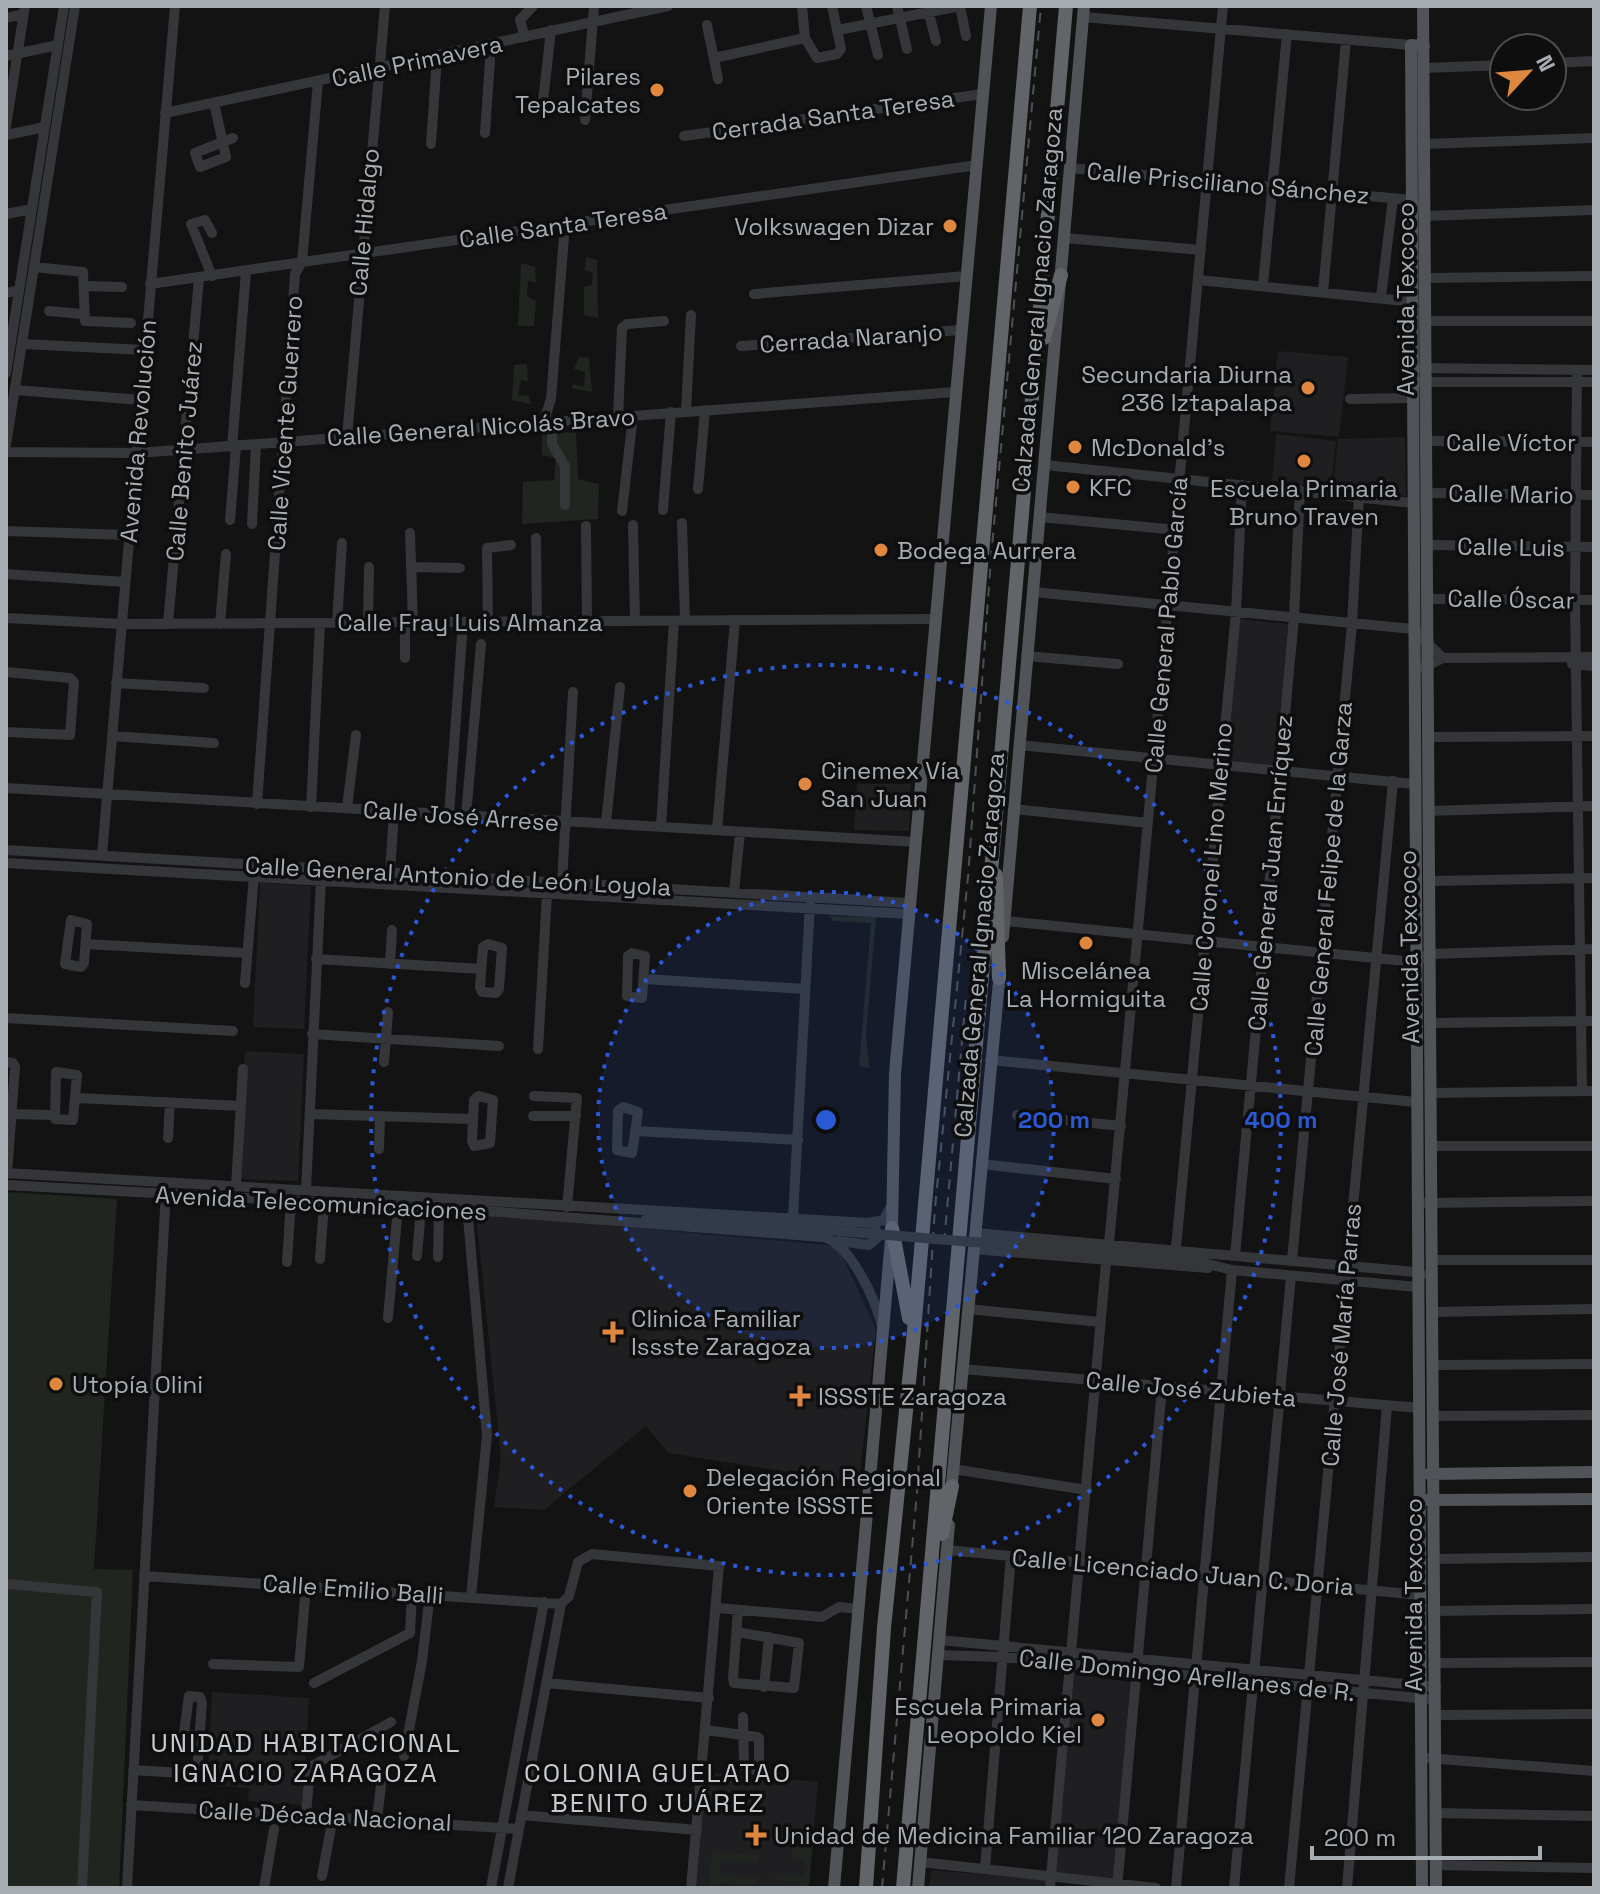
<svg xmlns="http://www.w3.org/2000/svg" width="1600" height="1894" font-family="'Space Grotesk',sans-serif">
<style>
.built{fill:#1f1f21}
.green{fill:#20261f}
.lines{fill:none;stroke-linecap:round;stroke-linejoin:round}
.minor{stroke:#343639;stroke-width:10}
.major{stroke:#505357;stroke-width:12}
.highway{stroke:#616569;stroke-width:14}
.rail{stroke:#4d5053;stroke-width:2;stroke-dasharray:10 8;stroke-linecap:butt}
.minor-bridge{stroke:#343639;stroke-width:10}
.ring{fill:none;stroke:#2b58d4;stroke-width:4;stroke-dasharray:4 8}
.poi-dot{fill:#df873f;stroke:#0e0e0f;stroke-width:3}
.labels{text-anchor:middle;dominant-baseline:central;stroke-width:7;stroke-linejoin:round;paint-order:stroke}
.street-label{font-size:24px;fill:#a6adb3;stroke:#0e0e0f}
.poi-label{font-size:24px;fill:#a6adb3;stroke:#0e0e0f;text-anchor:start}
.neighbourhood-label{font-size:26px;letter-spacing:2px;fill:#c6cbd0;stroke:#0e0e0f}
.centre{fill:#2b58d4;stroke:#0e0e0f;stroke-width:4}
.ring-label{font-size:24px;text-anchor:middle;font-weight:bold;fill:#2b58d4;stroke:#0e0e0f;stroke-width:7;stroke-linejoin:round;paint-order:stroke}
</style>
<rect width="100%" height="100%" fill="#131314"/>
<path class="built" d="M 1278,351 L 1348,357 L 1339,437 L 1270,431 Z
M 1276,434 L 1336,441 L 1331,488 L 1272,481 Z
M 1405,437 L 1406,496 L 1333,488 L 1338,439 Z
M 1238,619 L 1288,624 L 1275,765 L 1225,760 Z
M 857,784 L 911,784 L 909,831 L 854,830 Z
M 260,883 L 311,886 L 304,1029 L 253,1027 Z
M 245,1051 L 304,1054 L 298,1181 L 240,1179 Z
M 476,1214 L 838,1246 L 876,1329 L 859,1483 L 668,1453 L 646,1426 L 544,1510 L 494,1507 L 501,1458 Z
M 1074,1674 L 1130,1682 L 1115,1878 L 1056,1872 Z
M 212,1692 L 309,1698 L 302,1805 L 248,1801 L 249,1788 L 207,1785 Z
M 705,1772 L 818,1782 L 809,1888 L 693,1888 Z
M 931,1870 L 1046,1880 L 1045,1888 L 929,1888 Z"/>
<path class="green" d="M 586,257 L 597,260 L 598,318 L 584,315 L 584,287 L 592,285 L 593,273 L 585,270 Z
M 521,263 L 535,267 L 536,283 L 528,280 L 527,296 L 536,301 L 534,326 L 518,326 Z
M 579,357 L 589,358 L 592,392 L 572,388 L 573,384 L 584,387 L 585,372 L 574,369 Z
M 527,364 L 528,382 L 521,379 L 518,395 L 529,396 L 531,404 L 512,400 L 514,365 Z
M 576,431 L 578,479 L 599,484 L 598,519 L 522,524 L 523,482 L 554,480 L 556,458 L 542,455 L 542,435 Z
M 829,916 L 876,917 L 866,1034 L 869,1068 L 859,1066 L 871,923 L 833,921 Z
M 6,1192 L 117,1199 L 94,1569 L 133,1570 L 119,1888 L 6,1888 Z
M 215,1733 L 248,1734 L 247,1752 L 214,1750 Z
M 793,1845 L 812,1847 L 808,1888 L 799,1888 L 799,1882 L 775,1880 L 775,1874 L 804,1876 L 805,1860 L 792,1858 Z
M 712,1852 L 759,1855 L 758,1862 L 720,1860 L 720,1875 L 757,1878 L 756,1885 L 719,1882 L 718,1888 L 709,1888 Z"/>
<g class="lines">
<path class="minor" d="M 802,6 L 805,38 L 817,58 L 837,54 L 841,49 L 832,6
M 866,6 L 878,55
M 897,6 L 907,49
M 927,6 L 936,41
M 960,6 L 966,36
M 1083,17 L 1411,45
M 6,18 L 23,14
M 707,25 L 718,79
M 838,30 L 960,6
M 525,37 L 520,20 L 533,6
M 6,56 L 58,45
M 714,58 L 805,38
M 1552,63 L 1594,61
M 1424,68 L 1504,65
M 214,103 L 226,157 L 200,167 L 195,153 L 233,138
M 542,110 L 551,30
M 165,113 L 668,6
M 585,120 L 594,6
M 6,126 L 25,6
M 485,133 L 491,45
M 6,135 L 45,127
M 684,136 L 983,94
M 431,144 L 437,57
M 1424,144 L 1594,138
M 1070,168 L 1412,200 L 1426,216 L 1594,210
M 6,214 L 32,209
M 212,233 L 205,220 L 191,224 L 212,276
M 1065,238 L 1201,250
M 34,267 L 83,272 L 85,321 L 131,323
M 1426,278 L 1594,276
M 1199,280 L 1414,302
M 150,284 L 977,165
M 1263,285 L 1287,34
M 84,286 L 122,287
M 1323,292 L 1346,40
M 6,293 L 19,290
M 754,294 L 966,276
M 1381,297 L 1393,198
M 49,311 L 82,314
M 1427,321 L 1594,321
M 23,344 L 144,350
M 741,346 L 961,330
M 1420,368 L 1594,370
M 1577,370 L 1575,600 L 1582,1091
M 6,373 L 64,6
M 1419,382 L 1594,382
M 15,390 L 141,400
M 1350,399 L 1413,398
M 686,411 L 691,315
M 618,417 L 622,328 L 627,324 L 664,321
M 553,423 L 552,444 L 565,466 L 565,505
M 543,424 L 551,399 L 565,224
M 347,437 L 385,6
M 1427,441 L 1594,442
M 6,445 L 75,6
M 232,447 L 246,271
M 6,452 L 137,453 L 955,392
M 1045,465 L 1413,503
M 698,489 L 705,410
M 1428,493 L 1594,495
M 663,510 L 671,412
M 622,511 L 633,416
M 1040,517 L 1177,530
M 230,520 L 236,447
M 682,523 L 685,620
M 252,524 L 256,445
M 633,525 L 635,621
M 586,526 L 587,621
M 6,531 L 128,535
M 410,533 L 413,622
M 536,538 L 537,622
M 1428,545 L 1594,547
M 411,567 L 460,568
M 6,574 L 125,582
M 1033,592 L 1413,629 L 1443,658
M 1428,599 L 1594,600
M 6,618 L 122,624 L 935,619
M 488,622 L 487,548 L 511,545
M 337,623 L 342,543
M 368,623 L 369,567
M 168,624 L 199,278
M 220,624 L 226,554
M 1026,656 L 1118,664
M 405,658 L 405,622
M 1572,664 L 1594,666
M 1422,668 L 1443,658 L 1594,657
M 6,672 L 70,678 L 74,682 L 70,735 L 6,732
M 116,683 L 204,688
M 112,736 L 214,743
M 1429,737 L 1594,736
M 1019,745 L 1414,784
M 6,788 L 916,842
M 257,804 L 295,274 L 302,262 L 318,82
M 311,807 L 320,623
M 347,808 L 356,735
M 1013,809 L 1148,823
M 1429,811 L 1594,806
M 449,815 L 463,622
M 466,816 L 481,644
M 606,823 L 620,687
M 661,826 L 674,621
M 717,830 L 735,620
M 6,850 L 909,903
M 102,855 L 175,6
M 6,863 L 909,914
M 390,872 L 394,812
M 1429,881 L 1594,878
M 562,882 L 573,692
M 734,892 L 740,833
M 71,920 L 87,924 L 84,963 L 81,967 L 65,964 Z
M 1005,921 L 1415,962 L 1429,954 L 1594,949
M 86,944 L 246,953
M 488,944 L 502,948 L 499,989 L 496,993 L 482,992 L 480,987 L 483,947 Z
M 632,953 L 645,956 L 642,998 L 627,996 L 628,956 Z
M 316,959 L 481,969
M 390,964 L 392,930
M 645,979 L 805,989
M 245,983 L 254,876
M 6,1018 L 233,1031
M 1432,1023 L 1594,1021
M 312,1034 L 499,1046
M 538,1049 L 547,894
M 990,1060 L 1416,1102
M 6,1062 L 13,1063 L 15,1067 L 7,1174
M 384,1062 L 388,1012
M 56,1072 L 77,1075 L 73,1120 L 55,1119 Z
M 1433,1093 L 1594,1091
M 479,1096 L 493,1100 L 490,1143 L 474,1146 L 472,1141 L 474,1100 Z
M 534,1096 L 577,1098 L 567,1207
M 77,1098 L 241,1106
M 623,1107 L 638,1112 L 632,1153 L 617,1150 L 618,1111 Z
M 10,1114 L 54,1115
M 310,1114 L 473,1119
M 1017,1115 L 1121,1126
M 533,1116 L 576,1116
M 636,1131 L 798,1140
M 168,1138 L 170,1103
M 1434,1146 L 1594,1146
M 379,1149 L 380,1117
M 981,1164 L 1116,1179
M 6,1173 L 868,1223 L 884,1220 L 890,1208
M 6,1185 L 486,1211 L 823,1237 C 851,1244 875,1299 882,1326
M 236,1186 L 243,1069
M 306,1190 L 321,880
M 1425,1203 L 1594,1201
M 467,1206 L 487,1435 L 471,1597
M 793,1218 L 810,903
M 646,1219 L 827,1230
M 975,1233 L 1416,1272 L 1422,1275
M 838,1241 L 869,1245 L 878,1237 L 875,1227
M 1109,1244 L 1223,6
M 1020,1246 L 1189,1259 L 1232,1270 L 1417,1287
M 1176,1248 L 1236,612 L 1242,485
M 973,1249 L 1208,1268
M 417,1256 L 421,1209
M 1235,1256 L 1294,617 L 1300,490
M 438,1257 L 439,1210
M 320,1259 L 324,1203
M 1292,1260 L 1352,624 L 1359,496
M 1434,1260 L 1594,1260
M 287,1262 L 291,1201
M 968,1309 L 1100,1322
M 1434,1312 L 1594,1309
M 388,1318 L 398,1207
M 1434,1365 L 1594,1364
M 962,1369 L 1420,1408
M 1435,1416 L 1594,1415
M 953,1469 L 1087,1490
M 947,1550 L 1420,1595
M 1434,1559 L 1594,1557
M 144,1576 L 561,1604
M 6,1584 L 97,1592 L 82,1888
M 561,1604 L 569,1596 L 578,1562 L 592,1554 L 719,1566 L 691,1888
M 718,1608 L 822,1617 L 839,1607 L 859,1609
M 1435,1611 L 1594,1609
M 737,1632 L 799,1643 L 794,1688 L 734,1683 L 733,1678 L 738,1610
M 940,1640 L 1436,1687
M 939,1655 L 1002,1657 L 1427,1699
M 1436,1663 L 1594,1662
M 213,1664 L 299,1667 L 306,1587
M 314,1683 L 410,1633 L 412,1593
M 546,1683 L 709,1698
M 764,1687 L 769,1637
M 1436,1715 L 1594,1714
M 706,1730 L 757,1737 L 759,1738 L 759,1767 L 756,1771 L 744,1766 L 743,1717
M 404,1756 L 422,1661 L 430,1594
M 1427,1758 L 1594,1771
M 133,1770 L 197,1774 L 202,1702 L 200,1697 L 189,1696 L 184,1733 L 200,1737
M 131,1805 L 519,1829
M 1436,1813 L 1594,1816
M 306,1815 L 310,1767 L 391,1722
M 521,1815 L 697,1830
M 377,1819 L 382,1777
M 920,1862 L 1156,1888
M 1436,1865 L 1594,1868
M 985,1869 L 1011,1556
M 322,1876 L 333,1817
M 127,1888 L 166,1191
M 264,1888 L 274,1829
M 491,1888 L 544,1602
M 508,1888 L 561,1604
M 1050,1888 L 1106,1262
M 1117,1888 L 1162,1388
M 1176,1888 L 1232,1270
M 1234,1888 L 1291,1276
M 1289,1888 L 1393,781
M 1347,1888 L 1387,1406"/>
<path class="major" d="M 1423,6 L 1436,1888
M 1003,937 L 1084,6
M 1429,1474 L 1594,1472
M 951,1494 L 1000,971
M 1427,1500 L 1594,1499
M 834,1888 L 892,1228 L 895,1073 L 991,6
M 918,1888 L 949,1525
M 1422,1888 L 1411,45 L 1424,46"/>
<path class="highway" d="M 1044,338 L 1061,275
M 996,875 L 999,978
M 892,1228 L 909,1318
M 942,1534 L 952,1486
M 866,1888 L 884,1628 L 913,1342 L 1030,6
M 903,1888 L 1066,6"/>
<path class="rail" d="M 944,1243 L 966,996
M 882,1888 L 917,1492 L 935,1208 L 968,877 L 991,558 L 1041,6"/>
<path class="minor-bridge" d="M 827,1230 L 1020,1246"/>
</g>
<circle cx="826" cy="1120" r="228" fill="#2b58d4" fill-opacity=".12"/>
<g class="ring">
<circle cx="826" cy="1120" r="228"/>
<circle cx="826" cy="1120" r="455"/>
</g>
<g class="poi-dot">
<circle cx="657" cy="90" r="8"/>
<circle cx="950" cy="226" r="8"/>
<circle cx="1308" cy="388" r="8"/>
<circle cx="1075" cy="447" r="8"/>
<circle cx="1304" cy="461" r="8"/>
<circle cx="1073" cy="487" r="8"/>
<circle cx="881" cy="550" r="8"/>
<circle cx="805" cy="784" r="8"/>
<circle cx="1086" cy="943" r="8"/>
<path d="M609 1320h8v8h8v8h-8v8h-8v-8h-8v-8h8z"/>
<circle cx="56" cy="1384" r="8"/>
<path d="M796 1384h8v8h8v8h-8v8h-8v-8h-8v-8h8z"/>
<circle cx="690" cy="1491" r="8"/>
<circle cx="1098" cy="1720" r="8"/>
<path d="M752 1823h8v8h8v8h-8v8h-8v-8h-8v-8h8z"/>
</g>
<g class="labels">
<g class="street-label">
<text transform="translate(417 61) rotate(-12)">Calle Primavera</text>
<text transform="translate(833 115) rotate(-8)">Cerrada Santa Teresa</text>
<text transform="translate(1228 183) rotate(5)">Calle Prisciliano Sánchez</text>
<text transform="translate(364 222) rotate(-85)">Calle Hidalgo</text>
<text transform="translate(563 225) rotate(-8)">Calle Santa Teresa</text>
<text transform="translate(1405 299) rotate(-90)">Avenida Texcoco</text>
<text transform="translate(1037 300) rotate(-85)">Calzada General Ignacio Zaragoza</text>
<text transform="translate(851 338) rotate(-4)">Cerrada Naranjo</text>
<text transform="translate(285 423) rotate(-86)">Calle Vicente Guerrero</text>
<text transform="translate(481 427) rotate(-4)">Calle General Nicolás Bravo</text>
<text transform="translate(138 431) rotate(-85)">Avenida Revolución</text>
<text x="1511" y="442">Calle Víctor</text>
<text transform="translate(184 451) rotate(-85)">Calle Benito Juárez</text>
<text transform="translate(1511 494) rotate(1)">Calle Mario</text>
<text transform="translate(1511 547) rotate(1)">Calle Luis</text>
<text transform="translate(1511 599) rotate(1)">Calle Óscar</text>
<text x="470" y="622">Calle Fray Luis Almanza</text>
<text transform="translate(1166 625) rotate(-85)">Calle General Pablo García</text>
<text transform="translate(461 816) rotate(4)">Calle José Arrese</text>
<text transform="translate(1211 867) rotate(-85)">Calle Coronel Lino Merino</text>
<text transform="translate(1270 873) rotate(-85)">Calle General Juan Enríquez</text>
<text transform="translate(458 876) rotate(3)">Calle General Antonio de León Loyola</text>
<text transform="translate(1328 879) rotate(-85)">Calle General Felipe de la Garza</text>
<text transform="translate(979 945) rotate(-85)">Calzada General Ignacio Zaragoza</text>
<text transform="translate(1409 947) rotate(-91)">Avenida Texcoco</text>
<text transform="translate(321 1203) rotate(3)">Avenida Telecomunicaciones</text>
<text transform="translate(1341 1335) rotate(-85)">Calle José María Parras</text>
<text transform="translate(1191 1389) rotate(5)">Calle José Zubieta</text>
<text transform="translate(1183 1572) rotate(5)">Calle Licenciado Juan C. Doria</text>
<text transform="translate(353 1589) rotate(4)">Calle Emilio Balli</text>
<text transform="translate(1413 1595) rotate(-90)">Avenida Texcoco</text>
<text transform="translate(1187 1675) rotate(6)">Calle Domingo Arellanes de R.</text>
<text transform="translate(325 1816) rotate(3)">Calle Década Nacional</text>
</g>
<g class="poi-label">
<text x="641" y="76" text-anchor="end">Pilares<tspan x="641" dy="28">Tepalcates</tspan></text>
<text x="934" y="226" text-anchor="end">Volkswagen Dizar</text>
<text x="1292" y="374" text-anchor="end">Secundaria Diurna<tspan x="1292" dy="28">236 Iztapalapa</tspan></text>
<text x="1091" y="447">McDonald's</text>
<text x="1089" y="487">KFC</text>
<text x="1304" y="488" text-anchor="middle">Escuela Primaria<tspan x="1304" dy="28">Bruno Traven</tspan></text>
<text x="897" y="550">Bodega Aurrera</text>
<text x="821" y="770">Cinemex Vía<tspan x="821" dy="28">San Juan</tspan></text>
<text x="1086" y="970" text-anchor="middle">Miscelánea<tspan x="1086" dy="28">La Hormiguita</tspan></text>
<text x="631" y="1318">Clinica Familiar<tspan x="631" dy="28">Issste Zaragoza</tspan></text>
<text x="72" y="1384">Utopía Olini</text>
<text x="818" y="1396">ISSSTE Zaragoza</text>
<text x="706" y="1477">Delegación Regional<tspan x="706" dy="28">Oriente ISSSTE</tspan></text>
<text x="1082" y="1706" text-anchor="end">Escuela Primaria<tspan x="1082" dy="28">Leopoldo Kiel</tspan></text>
<text x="774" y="1835">Unidad de Medicina Familiar 120 Zaragoza</text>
</g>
<g class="neighbourhood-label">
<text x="306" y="1743">UNIDAD HABITACIONAL<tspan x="306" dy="30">IGNACIO ZARAGOZA</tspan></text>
<text x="658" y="1773">COLONIA GUELATAO<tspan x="658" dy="30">BENITO JUÁREZ</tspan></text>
</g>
</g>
<circle cx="826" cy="1120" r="12" class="centre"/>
<g class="ring-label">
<text x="1054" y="1128">200 m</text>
<text x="1281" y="1128">400 m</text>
</g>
<rect width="1600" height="1894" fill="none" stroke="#a6adb3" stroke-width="16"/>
<g transform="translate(1528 72) rotate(64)"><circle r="38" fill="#0e0e0f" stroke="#4b4e51" stroke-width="2"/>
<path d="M0-6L14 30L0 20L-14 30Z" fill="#df873f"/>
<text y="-12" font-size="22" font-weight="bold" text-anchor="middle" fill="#a6adb3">N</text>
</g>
<path d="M1312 1846v12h228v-12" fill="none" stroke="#a6adb3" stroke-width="4"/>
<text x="1324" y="1846" font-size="24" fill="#a6adb3" stroke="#0e0e0f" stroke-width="6" paint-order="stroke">200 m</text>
</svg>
